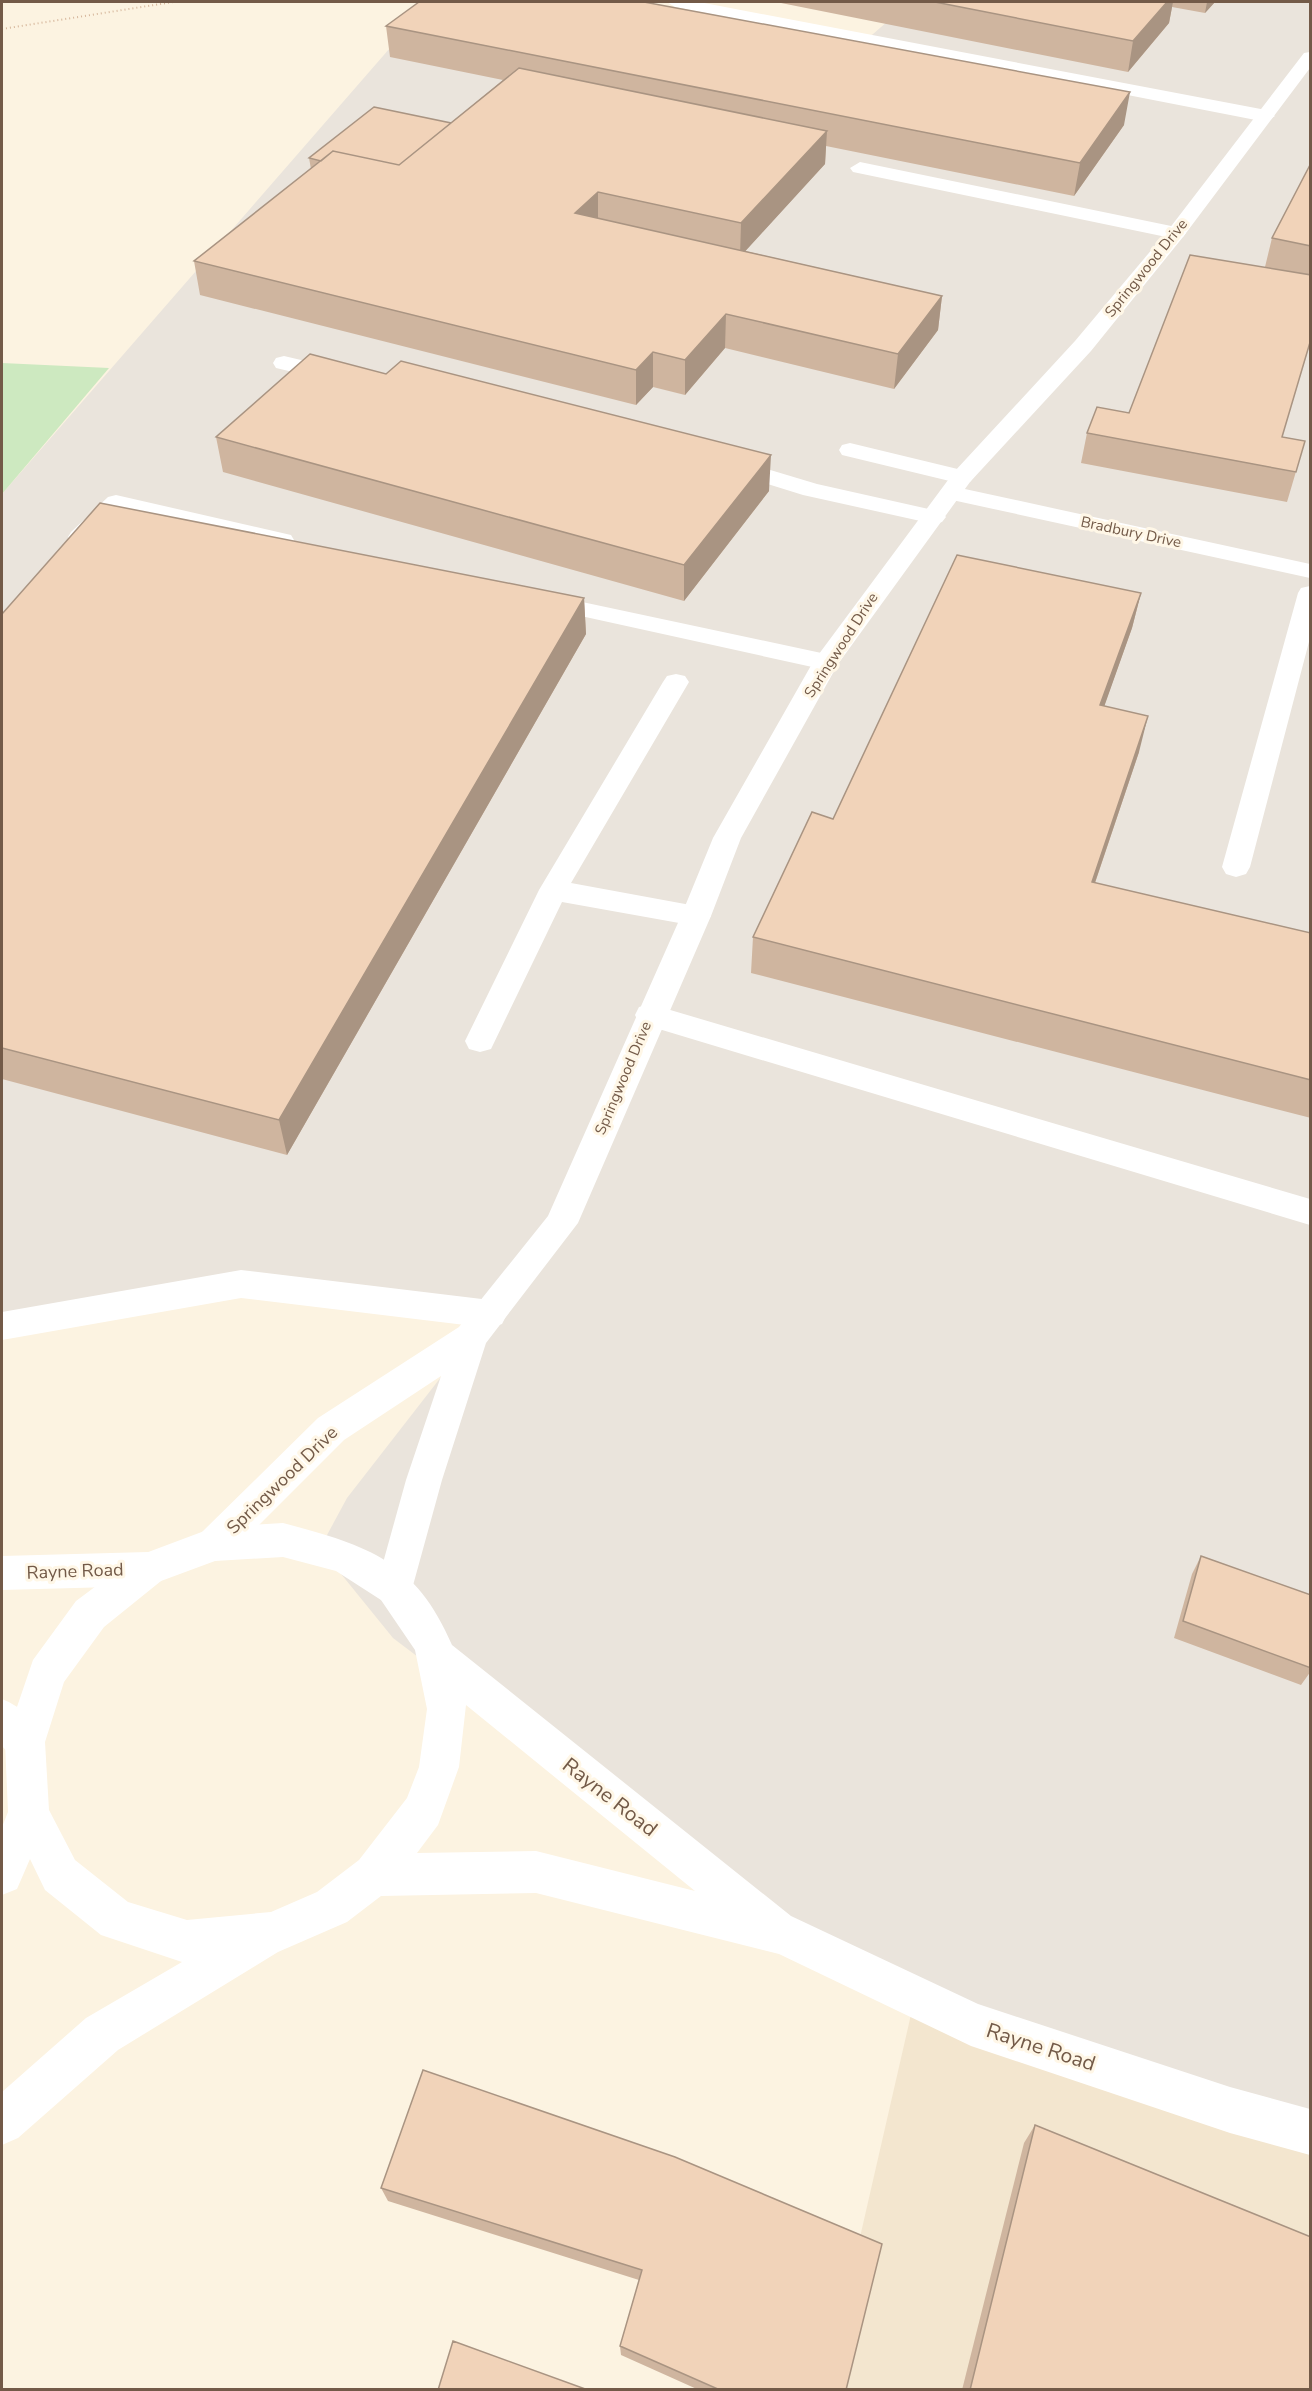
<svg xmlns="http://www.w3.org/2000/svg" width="1312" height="2391" font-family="'Nunito Sans',sans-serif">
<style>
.residential{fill:#f3e6cf}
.industrial{fill:#eae4dc}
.green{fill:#cde9c0}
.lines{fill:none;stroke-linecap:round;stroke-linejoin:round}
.path{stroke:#d6b79c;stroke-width:2;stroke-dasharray:1 3;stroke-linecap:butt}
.service{fill:#fff;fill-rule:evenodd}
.minor{fill:#fff;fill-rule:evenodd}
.tertiary{fill:#fff;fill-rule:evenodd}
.secondary{fill:#fff;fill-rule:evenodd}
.wall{fill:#cfb59f}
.shaded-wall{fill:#a99482}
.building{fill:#f1d3b9;stroke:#a99482;stroke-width:1.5}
.labels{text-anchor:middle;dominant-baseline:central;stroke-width:6;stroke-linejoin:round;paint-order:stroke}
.far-street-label{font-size:15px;fill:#735a48;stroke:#fff7e7}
.street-label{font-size:18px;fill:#735a48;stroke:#fff7e7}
.near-street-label{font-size:21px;fill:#735a48;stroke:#fff7e7}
</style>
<rect width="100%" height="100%" fill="#fcf3e1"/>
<path class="residential" d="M 937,1901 L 1310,2059 L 1310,2389 L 825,2390 Z"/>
<path class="industrial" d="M 430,2 L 843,60 L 910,2 L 1310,2 L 1310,2132 L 1230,2110 L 783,1934 L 393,1638 L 320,1548 L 347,1498 L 490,1314 L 241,1284 L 2,1326 L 2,494 Z"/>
<path class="green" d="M 2,363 L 109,368 L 2,494 Z"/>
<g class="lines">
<path class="path" d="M 2,29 L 173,2"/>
<path class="service" d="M 667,2 L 699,2 L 1266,110 L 1275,116 L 1266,122 L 675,7 Z
M 860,162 L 1176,227 L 1183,229 L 1186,233 L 1183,237 L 1176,239 L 853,172 L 850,168 Z
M 284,356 L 348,371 L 351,376 L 348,381 L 340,383 L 276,368 L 273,363 L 276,358 Z
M 850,443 L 970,472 L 974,477 L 970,482 L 962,484 L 842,455 L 839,450 L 842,445 Z
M 727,457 L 817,484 L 942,512 L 946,517 L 942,522 L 934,524 L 803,495 L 719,469 L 715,464 L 719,459 Z
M 116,495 L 291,535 L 294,540 L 291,545 L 282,547 L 121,510 C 107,524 92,547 71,542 L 68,537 L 71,532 L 108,497 Z
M 1310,586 L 1310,638 L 1250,867 L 1246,874 L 1236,877 L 1226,874 L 1222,867 L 1298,593 L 1301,588 Z
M 540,593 L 826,654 L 835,656 L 839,662 L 835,668 L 826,670 L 531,605 L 528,600 L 531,595 Z
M 676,674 L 685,676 L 689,682 L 571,883 L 696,906 L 706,909 L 711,916 L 706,923 L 696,926 L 562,902 L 491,1049 L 480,1052 L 469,1049 L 465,1041 L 539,890 L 663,682 L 667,676 Z
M 650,1004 L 1310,1199 L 1310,1225 L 639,1023 L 635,1015 L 639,1007 Z"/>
<path class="minor" d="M 951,486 L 1310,564 L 1310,578 L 943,498 L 939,493 L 943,488 Z
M 241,1270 L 490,1300 L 502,1304 L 507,1314 L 502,1324 L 490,1328 L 241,1298 L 2,1340 L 2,1312 Z"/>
<path class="tertiary" d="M 1310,52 L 1310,68 L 1183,237 L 1091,351 L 970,482 L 838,664 L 741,838 L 711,916 L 578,1223 L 486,1343 L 442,1480 L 409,1600 L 395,1606 L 381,1600 L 376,1588 L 406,1480 L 441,1376 L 344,1440 L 228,1556 L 215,1561 L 202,1556 L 196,1544 L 202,1532 L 318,1418 L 459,1327 L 548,1216 L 681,916 L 713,838 L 813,662 L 954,472 L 1075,341 L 1169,229 L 1304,53 Z
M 148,1552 L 161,1557 L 167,1569 L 161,1581 L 148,1586 L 2,1590 L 2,1556 Z
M 2,1699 C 22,1707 37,1722 45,1742 L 39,1756 L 25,1761 L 11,1756 L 2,1746 Z"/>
<path class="secondary" d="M 283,1523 C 366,1545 416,1560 452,1645 L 791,1916 L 978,2004 L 1230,2087 L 1310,2109 L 1310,2155 L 1230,2133 L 971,2046 L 779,1954 L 536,1893 L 381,1896 L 347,1922 L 278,1952 L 118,2050 L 18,2138 L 2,2145 L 2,2092 L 86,2018 L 182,1962 L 101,1935 L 45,1890 L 30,1859 L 17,1889 L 2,1895 L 2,1827 L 8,1812 L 5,1742 L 33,1660 L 76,1601 L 135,1557 L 215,1527 ZM 283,1557 L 336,1571 L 381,1600 L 415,1650 L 427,1709 L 419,1767 L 407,1798 L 359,1860 L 317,1892 L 271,1912 L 187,1920 L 128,1902 L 75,1860 L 49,1810 L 45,1742 L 64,1682 L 104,1627 L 161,1581 L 215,1561 ZM 466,1705 L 695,1891 L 536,1851 L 417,1853 L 438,1825 L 459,1767 Z"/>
</g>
<path class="wall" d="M 776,2 L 1215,2 L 1205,13 L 1172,7 L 1169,23 L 1128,72 Z
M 386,26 L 1124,125 L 1074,196 L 826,146 L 825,164 L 745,251 L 942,296 L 938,330 L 894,389 L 725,348 L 685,395 L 653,387 L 636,405 L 200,295 L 194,261 L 311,169 L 309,158 L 451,123 L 503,80 L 390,57 Z
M 1311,163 L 1311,340 L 1282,437 L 1305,441 L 1287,502 L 1081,463 L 1087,433 L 1129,413 L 1265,267 L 1272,238 Z
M 386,374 L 769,491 L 684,601 L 223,472 L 216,437 Z
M 1141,593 L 1132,628 L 1104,706 L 1139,752 L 1095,883 L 1311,933 L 1311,1118 L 751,973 L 753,937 L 833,819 Z
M 584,598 L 586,634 L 287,1155 L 2,1079 L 2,614 Z
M 1201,1556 L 1311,1595 L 1311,1671 L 1301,1685 L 1174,1638 L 1192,1574 Z
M 1035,2125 L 1311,2390 L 962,2390 L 1024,2143 Z
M 381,2188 L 882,2244 L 846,2390 L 699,2390 L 621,2355 L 620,2346 L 639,2280 L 388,2201 Z"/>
<path class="shaded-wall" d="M 1167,2 L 1173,2 L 1169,23 L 1128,72 L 1133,41 Z
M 1207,2 L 1215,2 L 1205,13 Z
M 1130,92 L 1124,125 L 1074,196 L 1080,163 Z
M 827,131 L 825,164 L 740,257 L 741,223 Z
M 598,192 L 598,225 L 575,213 Z
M 942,296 L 938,330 L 894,389 L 898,354 Z
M 726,314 L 725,348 L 685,395 L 685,360 Z
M 653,352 L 653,387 L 636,405 L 636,370 Z
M 771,455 L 769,491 L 684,601 L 684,565 Z
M 1141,593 L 1132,628 L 1092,741 L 1100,705 Z
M 584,598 L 586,634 L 287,1155 L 279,1120 Z
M 1148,716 L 1139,752 L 1083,918 L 1092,882 Z"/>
<path class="building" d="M 419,2 L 644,2 L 1130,92 L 1080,163 L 386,26 Z
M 935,2 L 1167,2 L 1133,41 Z
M 519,68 L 827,131 L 741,223 L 598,192 L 575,213 L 942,296 L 898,354 L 726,314 L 685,360 L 653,352 L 636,370 L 194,261 L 333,151 L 399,165 Z
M 374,107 L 451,123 L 399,165 L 333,151 L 321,161 L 309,158 Z
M 1311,163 L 1311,246 L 1272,238 Z
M 1190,255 L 1311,275 L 1311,339 L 1282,437 L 1305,441 L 1296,472 L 1087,433 L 1097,407 L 1129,413 Z
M 310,354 L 386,374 L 401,361 L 771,455 L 684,565 L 216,437 Z
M 100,503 L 584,598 L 279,1120 L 2,1048 L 2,614 Z
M 957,555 L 1141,593 L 1100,705 L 1148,716 L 1092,882 L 1311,933 L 1311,1080 L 753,937 L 812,812 L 833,819 Z
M 1201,1556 L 1311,1595 L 1311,1668 L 1183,1621 Z
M 423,2070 L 675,2157 L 882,2244 L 846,2390 L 720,2390 L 620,2346 L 642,2270 L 381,2188 Z
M 1035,2125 L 1311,2237 L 1311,2390 L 970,2390 Z
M 453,2341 L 588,2390 L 438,2390 Z"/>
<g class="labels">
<g class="far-street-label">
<text transform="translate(1146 268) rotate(-51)">Springwood Drive</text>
<text transform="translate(1131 532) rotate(12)">Bradbury Drive</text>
<text transform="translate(841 645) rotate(-57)">Springwood Drive</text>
<text transform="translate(623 1078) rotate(-67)">Springwood Drive</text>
</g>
<g class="street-label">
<text transform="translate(282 1480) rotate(-44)">Springwood Drive</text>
<text transform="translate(75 1571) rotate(-2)">Rayne Road</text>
</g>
<g class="near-street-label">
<text transform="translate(610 1797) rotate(38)">Rayne Road</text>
<text transform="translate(1041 2047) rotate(18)">Rayne Road</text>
</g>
</g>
<rect width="1312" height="2391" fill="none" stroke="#735a48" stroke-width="6"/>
</svg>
